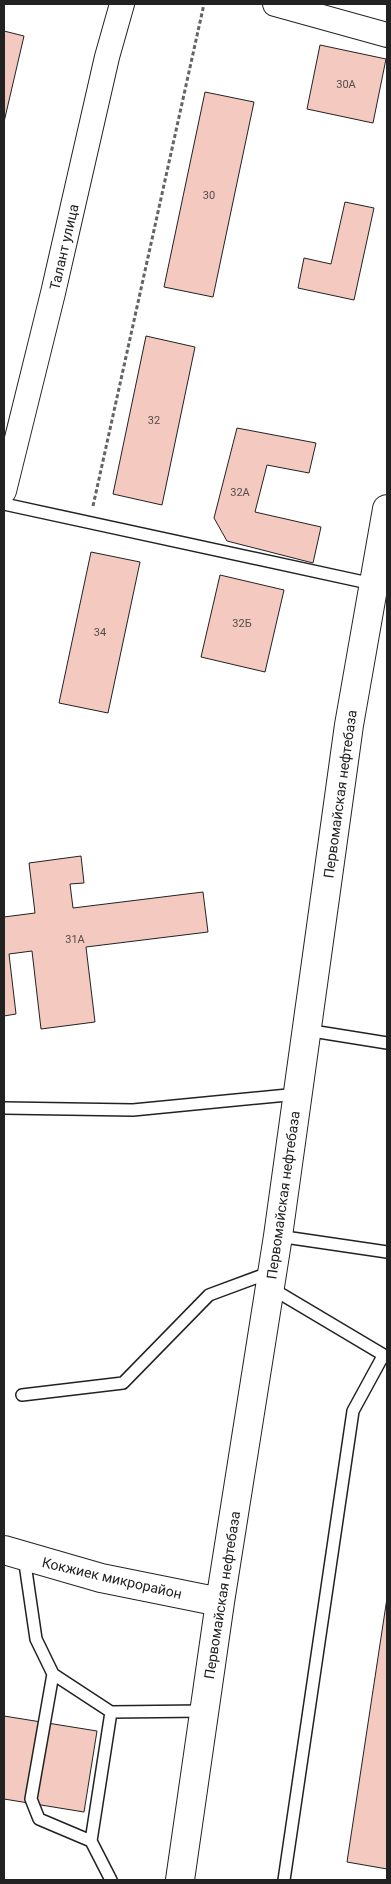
<svg xmlns="http://www.w3.org/2000/svg" width="391" height="1884" font-family="Roboto,sans-serif">
<style>
.building{fill:#f3c9c0;stroke:#222}
.lines{fill:none;stroke-linecap:round;stroke-linejoin:round}
.lane-casing{stroke:#222;stroke-width:14}
.street-casing{stroke:#222;stroke-width:26}
.secondary-casing{stroke:#222;stroke-width:30}
.path{stroke:#646464;stroke-width:3;stroke-dasharray:4 2.5;stroke-linecap:butt}
.lane{stroke:#fff;stroke-width:11}
.street{stroke:#fff;stroke-width:24}
.secondary{stroke:#fff;stroke-width:28}
.labels{text-anchor:middle;dominant-baseline:central;stroke-width:4;stroke-linejoin:round;paint-order:stroke}
.number-label{font-size:11px;fill:#564c4a}
.street-label{font-size:14px;fill:#222;stroke:#fff}
</style>
<rect width="100%" height="100%" fill="#fff"/>
<path class="building" d="M 4,31 L 24,36 L 4,122 Z
M 320,45 L 386,59 L 373,123 L 307,109 Z
M 205,92 L 254,102 L 213,297 L 164,287 Z
M 345,202 L 374,208 L 354,300 L 298,288 L 304,258 L 331,264 Z
M 146,336 L 195,347 L 162,505 L 113,494 Z
M 237,428 L 316,443 L 309,473 L 267,465 L 255,512 L 321,527 L 313,563 L 227,541 L 214,518 Z
M 91,552 L 140,562 L 108,713 L 59,703 Z
M 220,575 L 284,590 L 265,672 L 201,657 Z
M 81,856 L 84,883 L 70,884 L 73,908 L 203,892 L 208,932 L 86,947 L 95,1022 L 41,1029 L 32,951 L 9,954 L 16,1014 L 4,1016 L 4,917 L 35,913 L 29,863 Z
M 387,1598 L 387,1869 L 347,1862 Z
M 4,1716 L 97,1731 L 84,1812 L 4,1799 Z"/>
<g class="lines">
<defs>
<path id="lane" d="M 4,504 L 373,584
M 306,1030 L 387,1043
M 4,1108 L 133,1110 L 298,1094
M 278,1236 L 387,1252
M 271,1288 L 387,1357
M 22,1395 L 123,1383 L 209,1295 L 271,1272
M 24,1557 L 36,1639 L 53,1674 L 111,1712
M 53,1674 L 31,1799 L 39,1819 L 91,1841
M 111,1880 L 91,1841 L 111,1712 L 204,1711
M 284,1880 L 353,1411 L 383,1356"/>
<path id="street" d="M 275,4 L 387,35
M 4,491 L 53,293 L 107,57 L 122,4"/>
<path id="secondary" d="M 4,1550 L 101,1578 L 220,1602
M 180,1880 L 220,1602 L 278,1236 L 349,725 L 387,509"/>
</defs>
<use href="#lane" class="lane-casing"/>
<use href="#street" class="street-casing"/>
<use href="#secondary" class="secondary-casing"/>
<path class="path" d="M 93,506 L 204,4"/>
<use href="#lane" class="lane"/>
<use href="#street" class="street"/>
<use href="#secondary" class="secondary"/>
</g>
<g class="labels">
<g class="number-label">
<text x="346" y="84">30А</text>
<text x="209" y="195">30</text>
<text x="154" y="420">32</text>
<text x="240" y="492">32А</text>
<text x="242" y="623">32Б</text>
<text x="100" y="632">34</text>
<text x="75" y="939">31А</text>
</g>
<g class="street-label">
<text transform="translate(64 247) rotate(-77)">Талант улица</text>
<text transform="translate(340 794) rotate(-82)">Первомайская нефтебаза</text>
<text transform="translate(283 1195) rotate(-82)">Первомайская нефтебаза</text>
<text transform="translate(112 1578) rotate(13)">Кокжиек микрорайон</text>
<text transform="translate(222 1595) rotate(-81)">Первомайская нефтебаза</text>
</g>
</g>
<rect width="391" height="1884" fill="none" stroke="#222222" stroke-width="10"/>
</svg>
